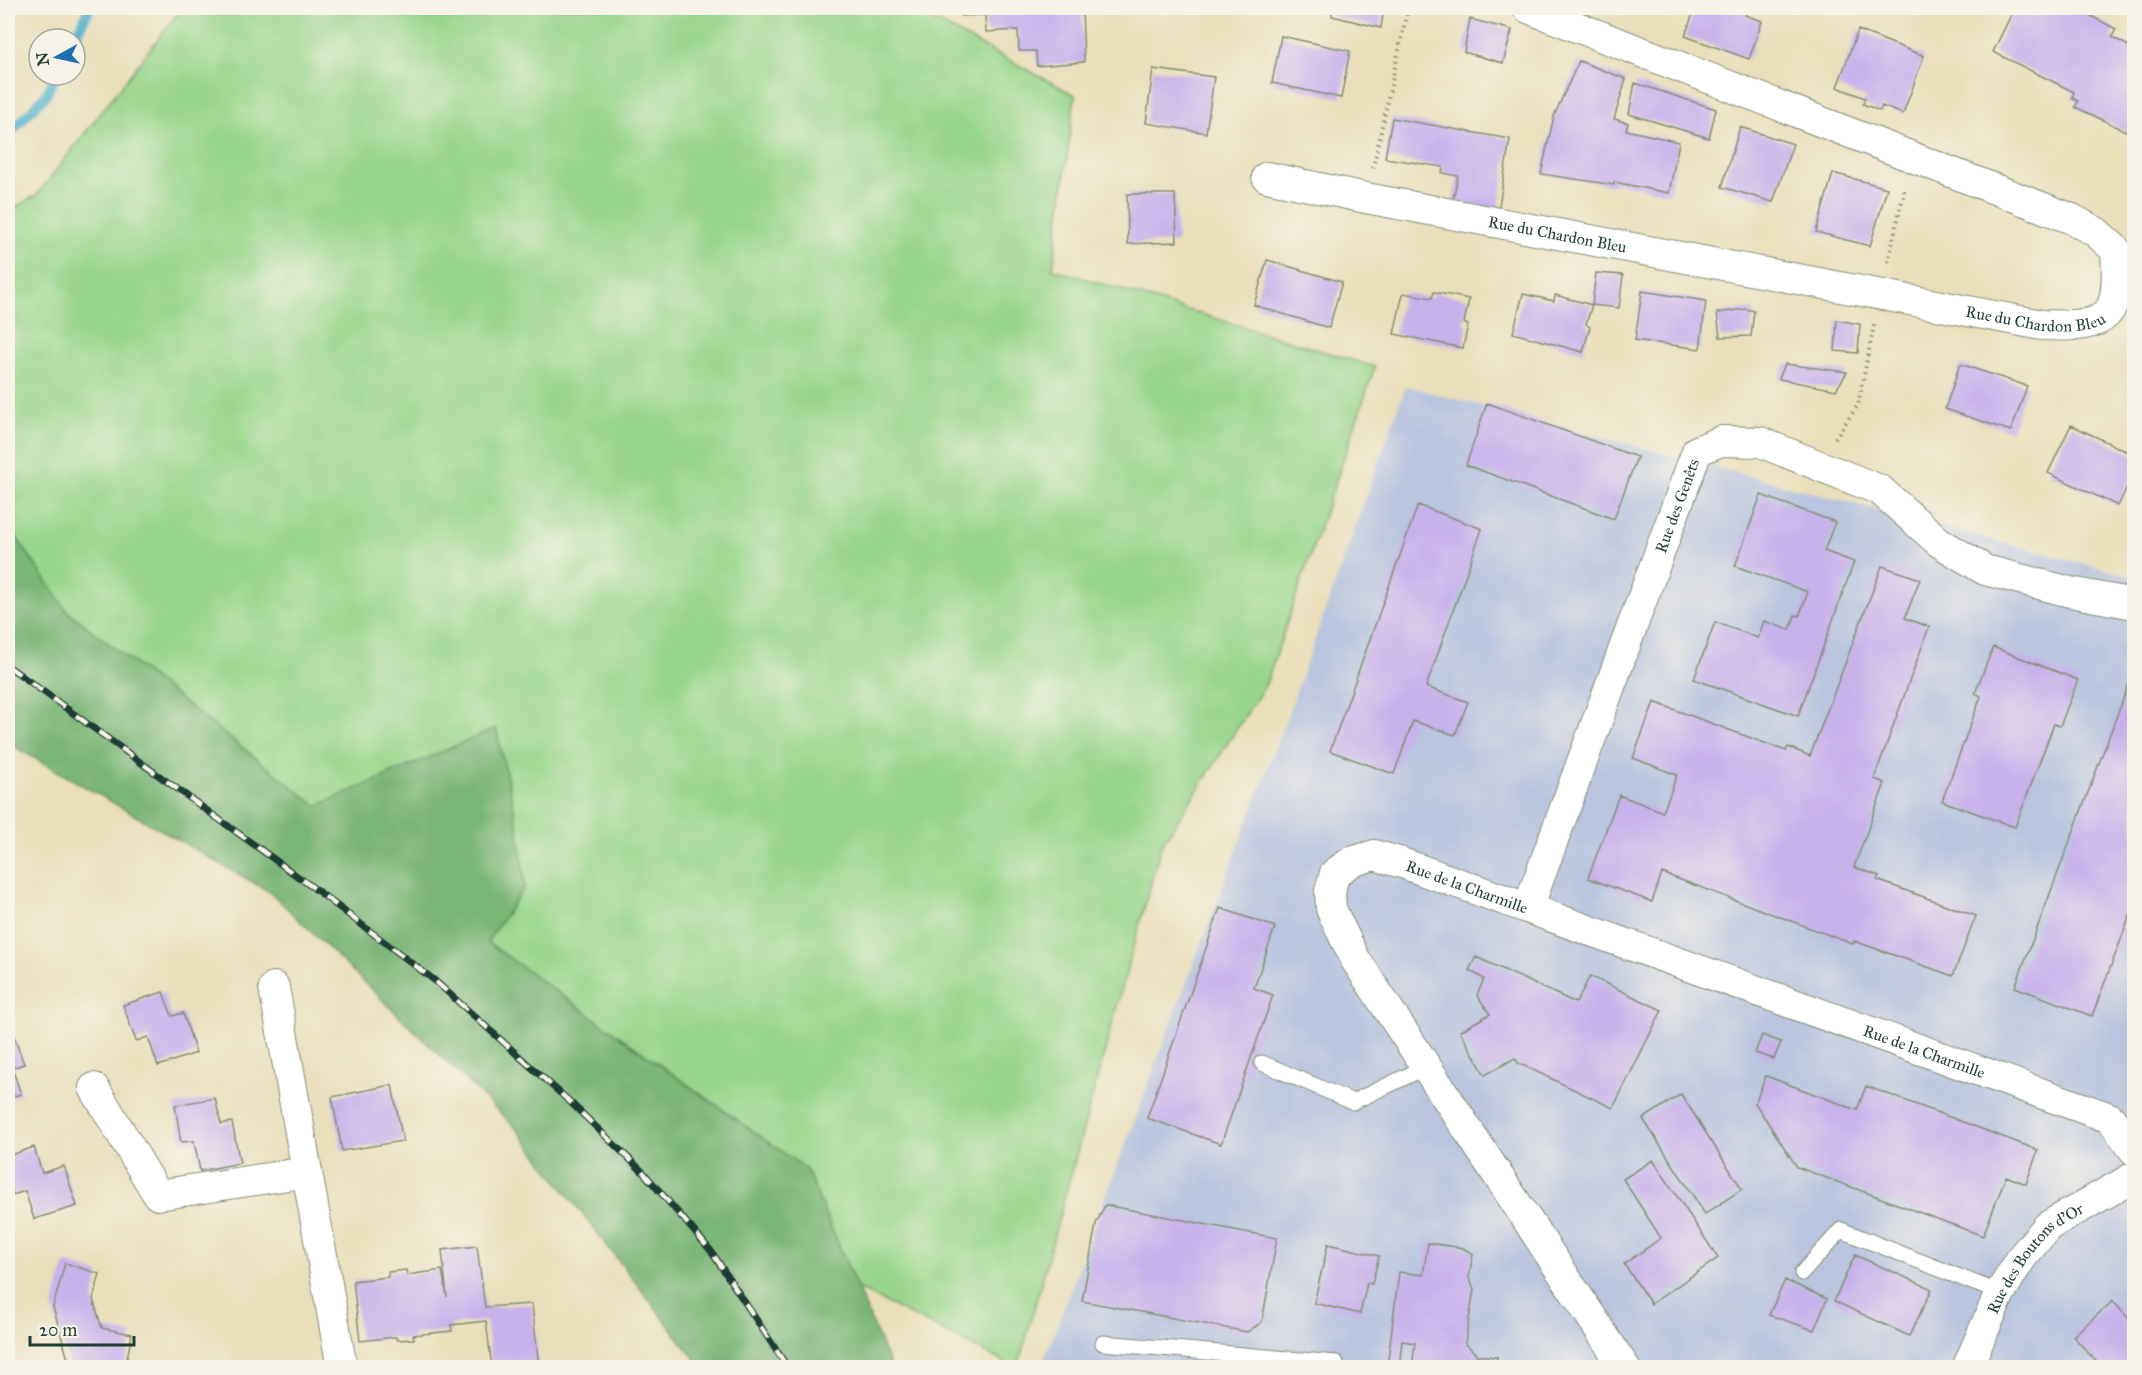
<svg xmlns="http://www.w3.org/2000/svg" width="2142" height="1375" font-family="'IM FELL Great Primer',serif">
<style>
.industrial{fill:#b9c4de}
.green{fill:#98d58a;stroke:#5c895f;stroke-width:1.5}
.forest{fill:#7ab676;stroke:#4c7a55;stroke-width:1.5}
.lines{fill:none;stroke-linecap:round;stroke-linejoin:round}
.stream{stroke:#4caecb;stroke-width:10}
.building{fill:#c7b1ea}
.lane-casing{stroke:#848e77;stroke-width:17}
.street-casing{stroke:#848e77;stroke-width:32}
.path{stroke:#848e77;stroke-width:4;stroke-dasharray:1.5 4.5;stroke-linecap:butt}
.lane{stroke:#fff;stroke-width:15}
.street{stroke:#fff;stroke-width:30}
.rail-casing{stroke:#1f3d34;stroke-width:7}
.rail{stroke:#f7f3e8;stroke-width:4.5;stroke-dasharray:14;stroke-linecap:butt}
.labels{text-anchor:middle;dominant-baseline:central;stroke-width:6;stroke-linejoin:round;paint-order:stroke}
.street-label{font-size:16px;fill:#1f3d34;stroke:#f7f3e8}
</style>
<rect width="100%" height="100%" fill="#f7f3e8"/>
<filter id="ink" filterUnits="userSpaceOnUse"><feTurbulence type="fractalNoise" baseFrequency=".0167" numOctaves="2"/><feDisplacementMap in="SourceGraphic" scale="12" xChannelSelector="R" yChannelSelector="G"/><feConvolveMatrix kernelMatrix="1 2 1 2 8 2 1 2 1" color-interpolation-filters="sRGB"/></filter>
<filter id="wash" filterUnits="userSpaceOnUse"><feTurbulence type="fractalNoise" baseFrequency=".008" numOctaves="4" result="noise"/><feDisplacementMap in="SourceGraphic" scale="24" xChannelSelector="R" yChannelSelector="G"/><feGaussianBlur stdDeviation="1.35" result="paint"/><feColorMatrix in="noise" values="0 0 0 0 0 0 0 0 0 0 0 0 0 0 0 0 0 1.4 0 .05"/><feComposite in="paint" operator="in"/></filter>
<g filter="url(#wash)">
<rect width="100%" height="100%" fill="#e9dfba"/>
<path class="industrial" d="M 1406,386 L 2134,577 L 2134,1367 L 1041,1368 L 1288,714 Z"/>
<path class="green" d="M 182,8 L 911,8 L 1075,95 L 1053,269 L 1375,367 L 1266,684 L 1161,846 L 1018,1367 L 1014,1367 L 857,1288 L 806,1169 L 487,942 L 525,886 L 517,822 L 496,729 L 317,806 L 67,611 L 8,525 L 8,211 L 37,195 Z"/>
<path class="forest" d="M 8,525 L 67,611 L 317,806 L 496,728 L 517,822 L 525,886 L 487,942 L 806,1169 L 891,1367 L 701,1367 L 516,1128 L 270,892 L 8,743 Z"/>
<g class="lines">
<path class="stream" d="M 74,39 L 90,8
M 8,135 L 46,95 L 56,75"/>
</g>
<g id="blocks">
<path class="building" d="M 955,8 L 1082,8 L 1084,62 L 1037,66 L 1036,51 L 1019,51 L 1018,30 L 986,32 L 985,15 L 961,16 Z
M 1332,8 L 1384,8 L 1381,28 L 1332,16 Z
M 1695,8 L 1748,8 L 1745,15 L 1762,21 L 1749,59 L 1685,36 Z
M 2007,8 L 2076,8 L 2116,29 L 2112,37 L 2134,49 L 2134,135 L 2075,107 L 2078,101 L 2072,98 L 2074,92 L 1993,52 L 2013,11 Z
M 1470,19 L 1512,30 L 1503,63 L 1464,52 Z
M 1858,30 L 1924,56 L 1903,114 L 1882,106 L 1880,111 L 1863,104 L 1865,98 L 1837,87 Z
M 1281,36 L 1350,51 L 1341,98 L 1272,83 Z
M 1579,61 L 1626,79 L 1614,119 L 1628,123 L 1626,130 L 1679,142 L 1669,193 L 1614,182 L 1614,185 L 1541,174 L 1554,116 Z
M 1153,69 L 1214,77 L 1206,133 L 1146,123 Z
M 1635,83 L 1716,109 L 1709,138 L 1629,114 Z
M 1392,118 L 1510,139 L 1498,212 L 1452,204 L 1458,176 L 1442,173 L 1443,167 L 1385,158 Z
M 1740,127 L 1793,144 L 1773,202 L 1722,187 Z
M 1833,173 L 1887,188 L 1870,246 L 1816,232 Z
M 1127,194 L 1175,194 L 1177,242 L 1128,244 Z
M 1267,260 L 1342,282 L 1329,328 L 1254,305 Z
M 1596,273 L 1623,275 L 1619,308 L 1592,305 L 1586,324 L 1590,327 L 1583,352 L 1513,333 L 1523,294 L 1554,301 L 1555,295 L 1592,305 Z
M 1642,291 L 1706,301 L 1700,349 L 1635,340 Z
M 1434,292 L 1469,299 L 1464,323 L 1468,325 L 1463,348 L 1394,334 L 1403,293 L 1432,298 Z
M 1746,309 L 1754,311 L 1751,336 L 1720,337 L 1717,313 Z
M 1837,320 L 1860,324 L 1858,353 L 1835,351 Z
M 1785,364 L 1847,372 L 1836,390 L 1779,379 Z
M 1960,364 L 2027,386 L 2011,431 L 1945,409 Z
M 1487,403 L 1637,457 L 1614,519 L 1466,465 Z
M 2071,425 L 2134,455 L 2134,472 L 2118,506 L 2048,473 Z
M 1761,495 L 1835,522 L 1824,551 L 1854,562 L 1798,716 L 1694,679 L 1715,622 L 1758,638 L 1764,621 L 1790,630 L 1795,615 L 1799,616 L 1808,592 L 1735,566 Z
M 1418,505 L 1482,529 L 1426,687 L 1468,702 L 1455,735 L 1413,721 L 1394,774 L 1330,751 Z
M 1882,566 L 1920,579 L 1905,618 L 1929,627 L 1874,779 L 1885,783 L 1854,867 L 1879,876 L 1877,880 L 1976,916 L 1953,976 L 1854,941 L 1853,944 L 1662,873 L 1652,902 L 1588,878 L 1619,795 L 1663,812 L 1677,775 L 1633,758 L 1654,702 L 1786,751 L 1788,747 L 1810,756 Z
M 1993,647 L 2078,680 L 2060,726 L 2054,724 L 2015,827 L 1942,801 L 1981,696 L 1975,693 Z
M 2134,670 L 2134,905 L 2092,1016 L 2015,987 Z
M 1220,908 L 1275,927 L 1254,988 L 1273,995 L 1221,1144 L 1147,1118 Z
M 1476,957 L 1576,1003 L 1590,976 L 1662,1010 L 1613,1108 L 1518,1063 L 1515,1058 L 1485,1075 L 1460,1031 L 1490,1014 L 1477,995 L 1484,979 L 1469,970 Z
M 163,992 L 172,1016 L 183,1013 L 196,1053 L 158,1066 L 148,1037 L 136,1041 L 123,1005 Z
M 10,1025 L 24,1064 L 12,1068 L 21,1094 L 8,1098 L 8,1026 Z
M 1762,1035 L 1781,1042 L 1774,1059 L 1755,1053 Z
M 1766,1076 L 1857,1110 L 1866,1086 L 2038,1150 L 2026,1184 L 2006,1176 L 1983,1236 L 1797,1167 L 1755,1103 Z
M 392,1085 L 403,1141 L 342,1151 L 332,1097 Z
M 1681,1094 L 1742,1189 L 1705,1214 L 1643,1119 Z
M 215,1098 L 221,1124 L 232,1122 L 240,1163 L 200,1171 L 194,1141 L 181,1142 L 175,1105 Z
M 34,1147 L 42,1173 L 64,1166 L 77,1206 L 34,1219 L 25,1191 L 13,1195 L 8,1177 L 8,1156 Z
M 1653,1160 L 1718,1258 L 1651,1304 L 1624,1264 L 1661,1238 L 1623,1179 Z
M 1105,1205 L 1277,1238 L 1262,1322 L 1247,1332 L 1082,1301 L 1096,1224 Z
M 1428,1243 L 1463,1248 L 1473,1254 L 1469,1278 L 1474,1289 L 1465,1343 L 1477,1355 L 1497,1357 L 1495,1368 L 1412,1368 L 1415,1343 L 1402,1341 L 1399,1368 L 1387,1368 L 1399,1272 L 1423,1275 Z
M 1328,1244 L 1379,1256 L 1372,1284 L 1367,1283 L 1360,1314 L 1314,1303 Z
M 477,1246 L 485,1307 L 532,1304 L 539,1367 L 492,1368 L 486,1321 L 451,1325 L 452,1331 L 413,1335 L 414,1339 L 397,1340 L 396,1337 L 360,1341 L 353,1281 L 388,1277 L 388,1272 L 406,1270 L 407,1275 L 442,1270 L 447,1297 L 442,1250 Z
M 1855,1255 L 1932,1289 L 1909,1336 L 1834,1301 Z
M 65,1263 L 100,1274 L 93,1299 L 102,1328 L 132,1334 L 125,1368 L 92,1368 L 69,1363 L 53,1307 Z
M 1785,1280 L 1827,1299 L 1814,1330 L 1769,1315 Z
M 2113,1301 L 2134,1325 L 2134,1368 L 2102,1368 L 2073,1336 Z"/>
</g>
</g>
<g filter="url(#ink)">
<use href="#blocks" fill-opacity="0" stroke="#848e77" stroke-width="1.5"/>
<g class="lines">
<defs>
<path id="lane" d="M 1262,1063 L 1353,1102 L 1428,1066
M 1802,1273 L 1841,1230 L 2000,1293
M 1103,1343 L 1336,1363 L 1336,1368"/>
<g id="street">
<path id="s1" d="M 1267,177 L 1366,198 L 2042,325 C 2111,328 2120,318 2116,250 L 2096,232 L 2072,219 L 1528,8"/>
<path id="s2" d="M 1528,908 L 1697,451 L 1721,441 L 1760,442 L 1880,490 L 1939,542 L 1985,570 L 2070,592 L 2134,604"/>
<path d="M 274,987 L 342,1368"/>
<path d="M 94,1088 L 158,1195 L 307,1172"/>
<path id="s3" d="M 1625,1368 L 1355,959 L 1331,909 L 1330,891 L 1335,873 L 1351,862 L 1374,855 L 1402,863 L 2110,1118 L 2134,1150"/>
<path id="s4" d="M 1967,1368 L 2000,1293 L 2022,1257 L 2048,1226 L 2134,1177"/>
</g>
</defs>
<use href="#lane" class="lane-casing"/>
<use href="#street" class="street-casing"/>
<path class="path" d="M 1373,168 L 1408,8
M 1888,262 L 1905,188
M 1835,438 L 1858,405 L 1874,325"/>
<use href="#lane" class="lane"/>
<use href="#street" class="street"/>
<defs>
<path id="rail" d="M 8,666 L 315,889 L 434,980 L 569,1101 L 643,1172 L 711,1251 L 788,1368"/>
</defs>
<use href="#rail" class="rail-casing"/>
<use href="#rail" class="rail"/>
</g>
</g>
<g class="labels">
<g class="street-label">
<text stroke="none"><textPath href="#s1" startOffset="296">Rue du Chardon Bleu</textPath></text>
<text stroke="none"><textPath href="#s1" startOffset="782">Rue du Chardon Bleu</textPath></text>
<text stroke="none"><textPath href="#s2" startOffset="429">Rue des Genêts</textPath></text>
<text stroke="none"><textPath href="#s3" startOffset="724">Rue de la Charmille</textPath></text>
<text stroke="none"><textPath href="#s3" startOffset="1210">Rue de la Charmille</textPath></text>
<text stroke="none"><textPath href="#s4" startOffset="132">Rue des Boutons d'Or</textPath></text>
</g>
</g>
<rect width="2142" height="1375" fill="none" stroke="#f7f3e8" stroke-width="30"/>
<g transform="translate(57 57) rotate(262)"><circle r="28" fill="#f7f3e8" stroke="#a1aaa0" stroke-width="1.5"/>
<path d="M0-4.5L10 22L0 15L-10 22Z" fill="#1f6fb2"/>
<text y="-9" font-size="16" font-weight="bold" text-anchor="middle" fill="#1f3d34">N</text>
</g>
<path d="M30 1336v9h104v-9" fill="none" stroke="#1f3d34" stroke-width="3"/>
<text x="39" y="1336" font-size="18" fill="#1f3d34" stroke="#f7f3e8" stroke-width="4.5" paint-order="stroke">20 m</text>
</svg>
